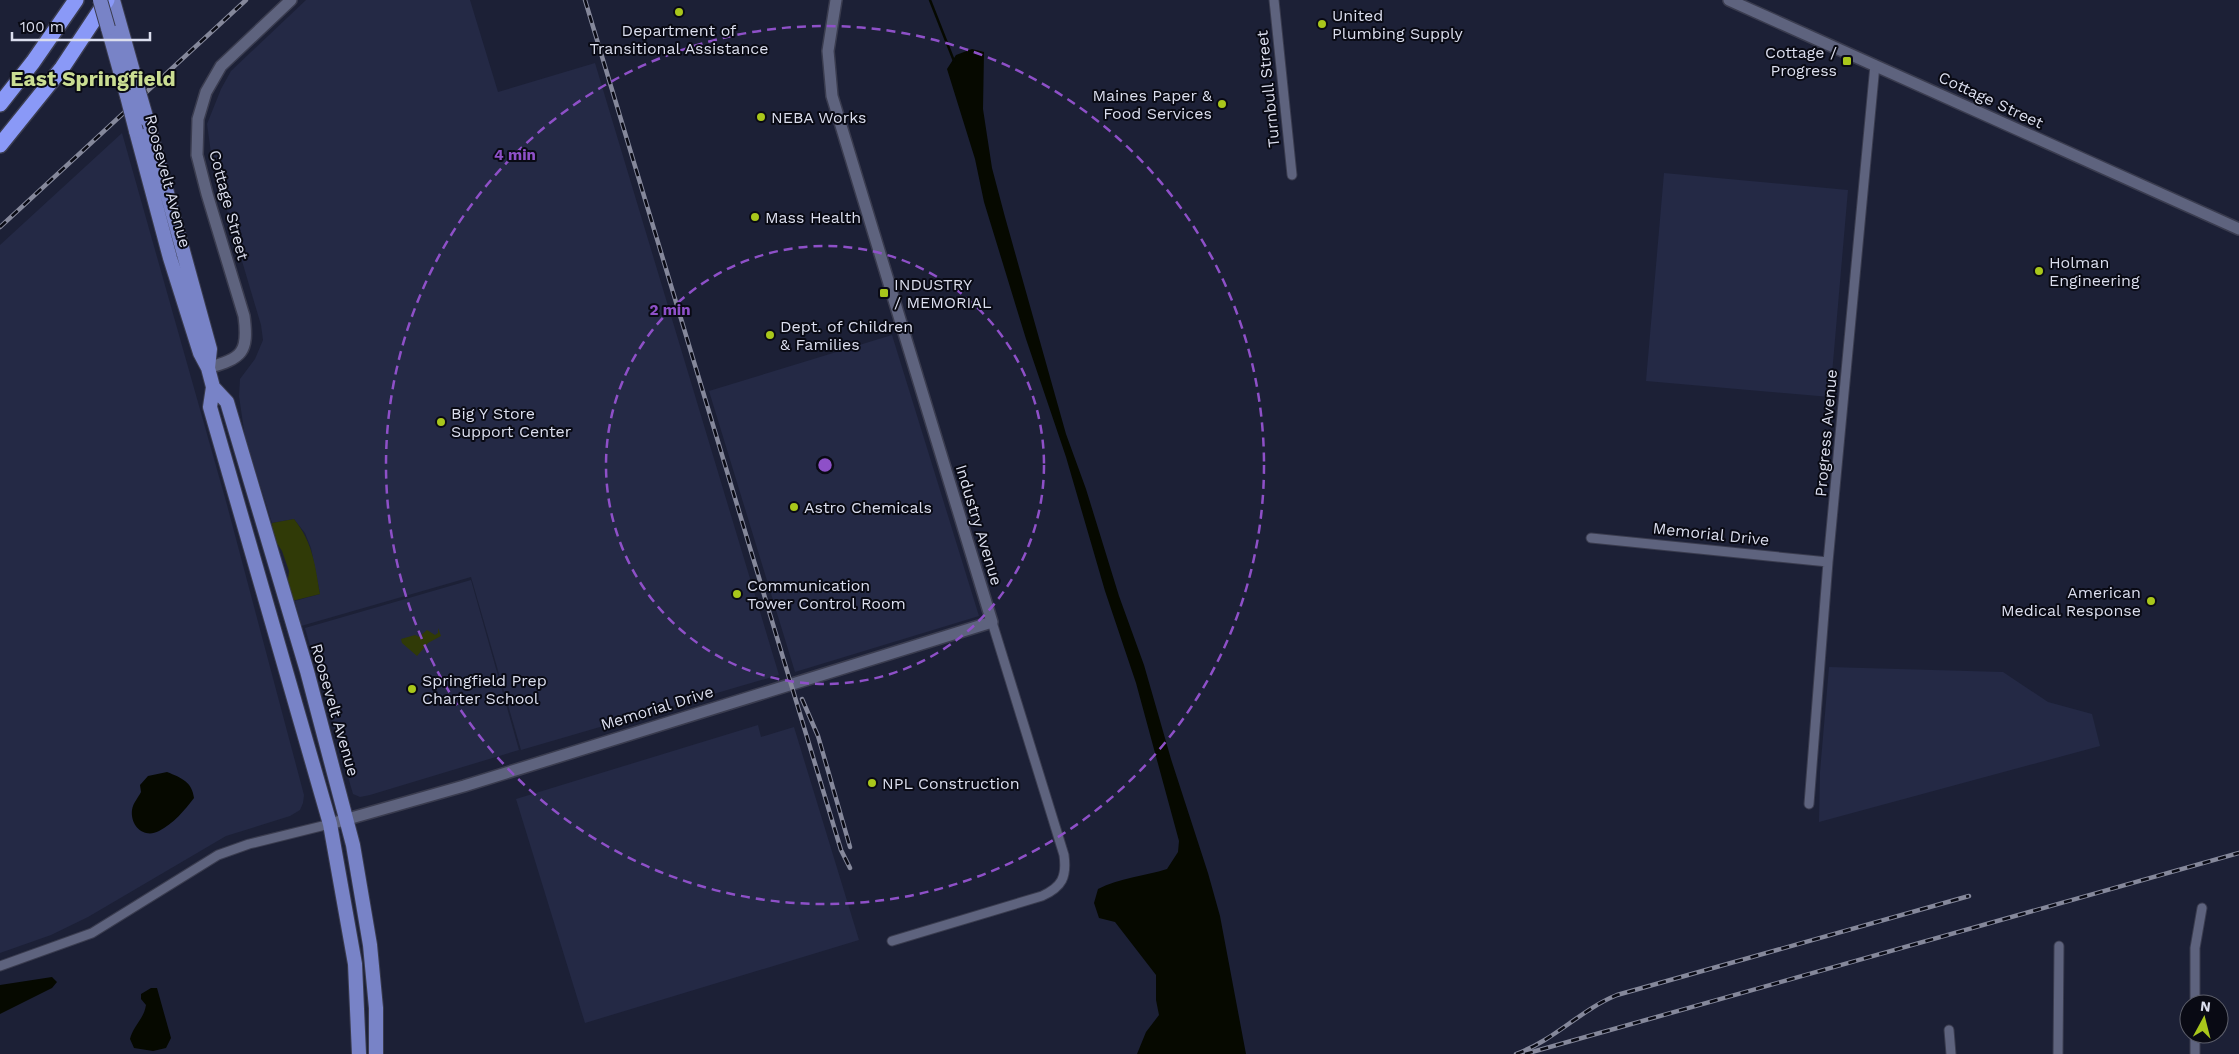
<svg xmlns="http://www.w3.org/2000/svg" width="2239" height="1054" font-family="'Work Sans',sans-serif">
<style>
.built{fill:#242945}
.green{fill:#303a07}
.water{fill:#060900}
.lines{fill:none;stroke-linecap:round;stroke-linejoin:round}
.stream{stroke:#060900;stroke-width:2.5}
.street-casing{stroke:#3a3c4f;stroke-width:11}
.secondary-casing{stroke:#3a3c4f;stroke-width:14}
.primary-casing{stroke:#3a3c4f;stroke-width:16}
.highway-casing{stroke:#3a3c4f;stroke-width:18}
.street{stroke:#5e637e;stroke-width:9}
.secondary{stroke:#5e637e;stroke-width:11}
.primary{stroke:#7883c7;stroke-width:14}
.highway{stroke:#8a99f7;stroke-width:15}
.rail-casing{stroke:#85889b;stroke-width:4.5}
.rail{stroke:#090a14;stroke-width:2.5;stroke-dasharray:8;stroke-linecap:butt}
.primary-bridge-casing{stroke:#3a3c4f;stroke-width:16;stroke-linecap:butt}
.primary-bridge{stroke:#7883c7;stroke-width:14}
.ring{fill:none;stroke:#8e50c8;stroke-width:2.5;stroke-dasharray:9 6}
.poi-dot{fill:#a9c71b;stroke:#090a14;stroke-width:2}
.labels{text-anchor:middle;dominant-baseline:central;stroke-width:4;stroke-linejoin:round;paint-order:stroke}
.poi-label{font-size:16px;fill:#dbdeee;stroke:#090a14;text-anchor:start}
.street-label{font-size:16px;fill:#dbdeee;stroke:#090a14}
.district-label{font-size:21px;font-weight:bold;fill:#cadd92;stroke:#090a14}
.centre{fill:#8e50c8;stroke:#090a14;stroke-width:2.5}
.ring-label{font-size:15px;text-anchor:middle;font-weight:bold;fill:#8e50c8;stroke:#090a14;stroke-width:4;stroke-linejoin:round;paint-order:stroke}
</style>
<rect width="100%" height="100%" fill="#1c2036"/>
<path class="built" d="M 306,0 L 470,0 L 498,92 L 595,63 L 779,675 L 521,750 L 471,577 L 301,626 L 295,601 L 320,594 L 311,548 L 305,533 L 294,519 L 272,523 L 245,437 L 239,396 L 240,379 L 255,359 L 263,340 L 261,325 L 212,160 L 207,124 L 221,89 L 231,71 Z
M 122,133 L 227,505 L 304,795 L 303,803 L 300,810 L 290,816 L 226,836 L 88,917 L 51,935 L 0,953 L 0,245 Z
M 1664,173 L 1848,190 L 1830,397 L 1646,381 Z
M 892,335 L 979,616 L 795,672 L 709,391 Z
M 471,580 L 519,750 L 370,795 L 360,797 L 353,794 L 305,628 Z
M 1829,667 L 2003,672 L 2048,702 L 2092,714 L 2100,746 L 1819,822 L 1820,772 Z
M 758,725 L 761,737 L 794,727 L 859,940 L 585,1023 L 516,799 Z"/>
<path class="green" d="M 294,519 C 313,543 315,565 320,594 L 292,601 L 287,588 L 289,571 L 282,551 L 273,537 L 272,523 Z
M 438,628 L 441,636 L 428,643 L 417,656 L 402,643 L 401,639 L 415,635 L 419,637 L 427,630 L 435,635 L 438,633 Z"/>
<path class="water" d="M 972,49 L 984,52 L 983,109 L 992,168 L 1005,217 L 1066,434 L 1086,489 L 1119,596 L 1144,665 L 1171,759 L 1208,873 L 1220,916 L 1246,1054 L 1137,1054 L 1146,1032 L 1159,1015 L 1156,1000 L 1156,975 L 1115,922 L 1099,918 L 1094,903 L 1098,889 C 1119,878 1145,876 1167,869 L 1178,852 L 1179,841 L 1136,683 L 1105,591 L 1066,457 L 1026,339 L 984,202 L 975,159 L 947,69 L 956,55 Z
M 167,772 C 182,778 192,782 194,798 C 185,810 173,824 159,831 C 144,839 130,826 132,810 C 133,803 138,798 141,792 L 140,785 L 148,776 Z
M 52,977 L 57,982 L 52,988 L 0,1014 L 0,985 Z
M 151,988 L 157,988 L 171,1038 L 166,1048 L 153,1051 L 134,1048 L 130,1039 C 133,1026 144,1019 146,1005 L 141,999 L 141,994 Z"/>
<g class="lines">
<path class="stream" d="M 930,0 L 954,61"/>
<defs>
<path id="street" d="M 1274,0 L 1292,175
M 1591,538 L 1828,562
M 1809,804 L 1828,562 L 1875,65
M 892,941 L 1042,896 C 1062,887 1067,877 1064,855 L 992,622
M 0,966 L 92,933 L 218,855 L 249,844 L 330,824
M 2195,1004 L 2195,948 L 2202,908
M 1949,1030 L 1951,1054
M 2058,1054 L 2059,946
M 2195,1054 L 2195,1034"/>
<path id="secondary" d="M 1729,0 L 2239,229
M 208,368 C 242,358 249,353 244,316 L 207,194 L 197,155 L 198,119 L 206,92 L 221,66 L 291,0
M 330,824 L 464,786 L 992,622 L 832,96 L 828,51 L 836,0"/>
<path id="primary" d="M 113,0 L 136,82
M 108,28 L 127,96
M 147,120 L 210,349 L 208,368
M 136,131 L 170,258 L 200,353 L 208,368 L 213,387 L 227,402 L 307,671 L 353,845 L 370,945 L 376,1008 L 376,1054
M 213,387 L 210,407 L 330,824 L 355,964 L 359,1054"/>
<path id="highway" d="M 0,104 L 33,62 L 76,0
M 0,145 L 62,68 L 107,0"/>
</defs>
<use href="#street" class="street-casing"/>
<use href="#secondary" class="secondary-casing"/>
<use href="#primary" class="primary-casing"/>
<use href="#highway" class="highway-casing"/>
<use href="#street" class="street"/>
<use href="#secondary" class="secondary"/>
<use href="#primary" class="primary"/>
<use href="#highway" class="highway"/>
<defs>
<path id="rail" d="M 585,0 L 841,850 L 850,868
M 0,227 L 246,0
M 802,699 L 818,736 L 850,847
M 1516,1054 C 1555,1040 1580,1010 1617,995 L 1969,896
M 1525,1054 L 2239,853"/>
</defs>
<use href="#rail" class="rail-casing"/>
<use href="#rail" class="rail"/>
<defs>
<path id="primary-bridge" d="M 100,0 L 108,28
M 136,82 L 147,120
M 127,96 L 136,131"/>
</defs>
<use href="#primary-bridge" class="primary-bridge-casing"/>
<use href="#primary-bridge" class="primary-bridge"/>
</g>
<g class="ring">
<circle cx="825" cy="465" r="219"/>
<circle cx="825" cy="465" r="439"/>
</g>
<g class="poi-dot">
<circle cx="679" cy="12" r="5"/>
<circle cx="1322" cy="24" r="5"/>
<rect x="1842" y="56" width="10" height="10" rx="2.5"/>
<circle cx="1222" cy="104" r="5"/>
<circle cx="761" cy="117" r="5"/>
<circle cx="755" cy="217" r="5"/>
<circle cx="2039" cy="271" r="5"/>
<rect x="879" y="288" width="10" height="10" rx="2.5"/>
<circle cx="770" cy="335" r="5"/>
<circle cx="441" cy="422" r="5"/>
<circle cx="794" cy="507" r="5"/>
<circle cx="737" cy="594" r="5"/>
<circle cx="2151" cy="601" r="5"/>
<circle cx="412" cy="689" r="5"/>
<circle cx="872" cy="783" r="5"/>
</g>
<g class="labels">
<g class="poi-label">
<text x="1332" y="15">United<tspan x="1332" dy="18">Plumbing Supply</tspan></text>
<text x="679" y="30" text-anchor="middle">Department of<tspan x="679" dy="18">Transitional Assistance</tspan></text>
<text x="1837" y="52" text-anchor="end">Cottage /<tspan x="1837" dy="18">Progress</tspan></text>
<text x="1212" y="95" text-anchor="end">Maines Paper &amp;<tspan x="1212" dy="18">Food Services</tspan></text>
<text x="771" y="117">NEBA Works</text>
<text x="765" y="217">Mass Health</text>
<text x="2049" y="262">Holman<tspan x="2049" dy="18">Engineering</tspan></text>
<text x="894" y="284">INDUSTRY<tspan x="894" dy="18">/ MEMORIAL</tspan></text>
<text x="780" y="326">Dept. of Children<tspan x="780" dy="18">&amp; Families</tspan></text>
<text x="451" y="413">Big Y Store<tspan x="451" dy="18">Support Center</tspan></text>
<text x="804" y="507">Astro Chemicals</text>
<text x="747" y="585">Communication<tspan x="747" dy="18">Tower Control Room</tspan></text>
<text x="2141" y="592" text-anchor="end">American<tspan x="2141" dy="18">Medical Response</tspan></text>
<text x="422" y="680">Springfield Prep<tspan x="422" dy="18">Charter School</tspan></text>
<text x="882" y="783">NPL Construction</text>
</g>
<g class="street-label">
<text transform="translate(1268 89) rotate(-96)">Turnbull Street</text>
<text transform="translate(1991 100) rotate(25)">Cottage Street</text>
<text transform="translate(168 181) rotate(75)">Roosevelt Avenue</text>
<text transform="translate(229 205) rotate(75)">Cottage Street</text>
<text transform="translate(1826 433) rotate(-85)">Progress Avenue</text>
<text transform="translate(979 525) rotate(73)">Industry Avenue</text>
<text transform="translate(1711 534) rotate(6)">Memorial Drive</text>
<text transform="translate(657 708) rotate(-17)">Memorial Drive</text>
<text transform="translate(335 710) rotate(74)">Roosevelt Avenue</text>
</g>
<g class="district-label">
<text x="93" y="78">East Springfield</text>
</g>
</g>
<circle cx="825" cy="465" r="8" class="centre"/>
<g class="ring-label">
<text x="515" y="160">4 min</text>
<text x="670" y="315">2 min</text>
</g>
<g transform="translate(2204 1019) rotate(7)"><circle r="24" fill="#090a14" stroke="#5d5f6b"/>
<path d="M0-4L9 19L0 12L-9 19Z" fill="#a9c71b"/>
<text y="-8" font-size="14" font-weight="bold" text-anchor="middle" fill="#dbdeee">N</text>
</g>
<path d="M12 32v8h138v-8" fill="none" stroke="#dbdeee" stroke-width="2.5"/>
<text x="20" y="32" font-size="15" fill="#dbdeee" stroke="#090a14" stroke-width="4" paint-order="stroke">100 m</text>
</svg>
